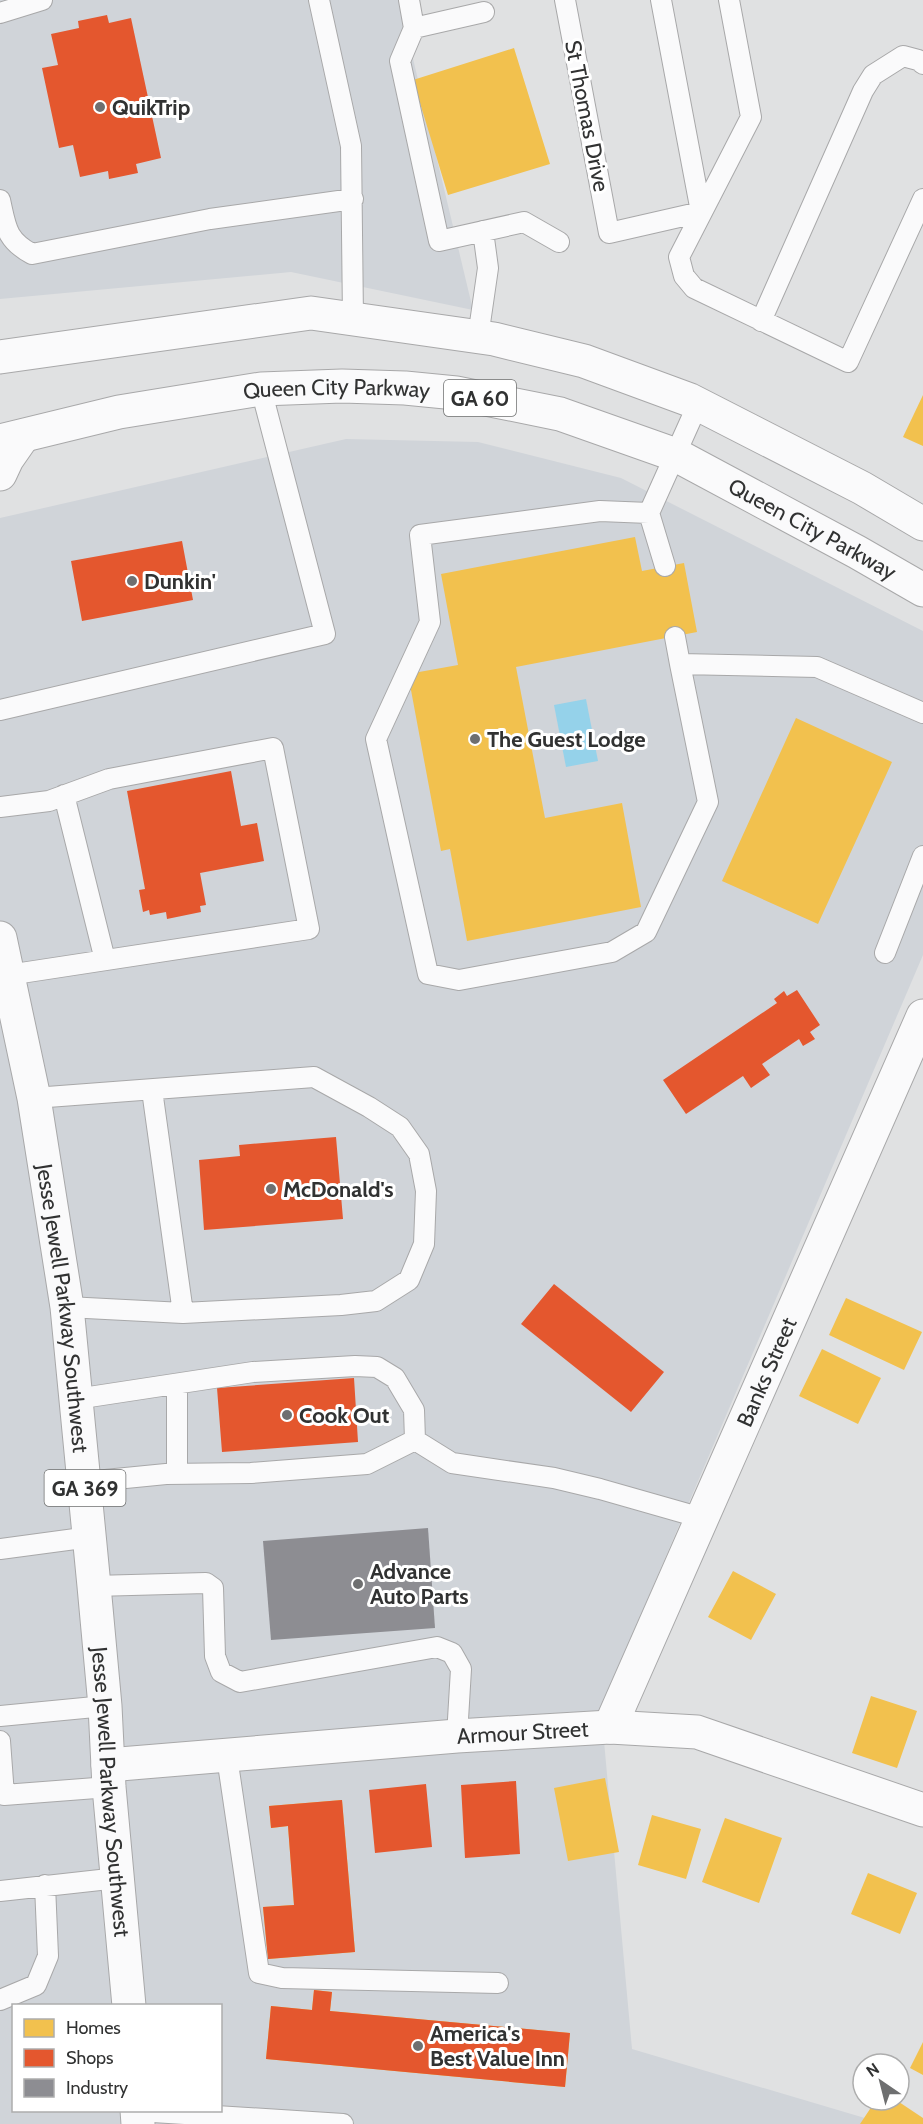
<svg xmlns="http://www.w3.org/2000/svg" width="923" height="2124" font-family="Cabin,sans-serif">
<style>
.built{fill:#d0d4d9;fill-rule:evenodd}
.water{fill:#95d2ea}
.homes{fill:#f2c14e}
.shops{fill:#e4572e}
.industry{fill:#8d8d92}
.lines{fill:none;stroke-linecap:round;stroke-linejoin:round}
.service-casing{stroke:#a8a8a9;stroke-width:22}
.minor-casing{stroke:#a8a8a9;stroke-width:35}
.primary-casing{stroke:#a8a8a9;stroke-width:35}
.service{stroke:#fafafb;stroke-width:20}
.minor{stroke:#fafafb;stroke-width:33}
.primary{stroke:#fafafb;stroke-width:33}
.poi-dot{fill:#6e6f70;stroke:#fff;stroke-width:2}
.labels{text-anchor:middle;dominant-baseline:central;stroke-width:6;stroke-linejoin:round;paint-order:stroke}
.shield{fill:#fff;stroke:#6f7070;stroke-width:1.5}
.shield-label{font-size:21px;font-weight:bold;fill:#313232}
.poi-label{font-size:22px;font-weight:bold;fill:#313232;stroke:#fff;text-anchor:start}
.street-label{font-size:22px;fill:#313232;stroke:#fff}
</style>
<rect width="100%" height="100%" fill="#e0e1e2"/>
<path class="built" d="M 0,0 L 399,0 L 473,310 L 291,272 L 0,299 Z
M 346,439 L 478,442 L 621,478 L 923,631 L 923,955 L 601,1708 L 632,2049 L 885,2124 L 0,2124 L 0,518 ZM 14,2006 L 220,2006 L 220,2110 L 14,2110 Z"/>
<path class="water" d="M 586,699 L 598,761 L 566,767 L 554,705 Z"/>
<path class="homes" d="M 514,48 L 550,164 L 448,195 L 413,80 Z
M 923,395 L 923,446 L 903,437 Z
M 635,537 L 642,571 L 684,563 L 697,632 L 516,667 L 545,818 L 622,803 L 641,907 L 467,941 L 450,849 L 441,851 L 408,674 L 458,665 L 441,574 Z
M 796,718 L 892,762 L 818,924 L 722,881 Z
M 846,1298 L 922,1332 L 904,1370 L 829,1335 Z
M 822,1349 L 881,1378 L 858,1424 L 799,1396 Z
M 733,1571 L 776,1594 L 751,1640 L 708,1617 Z
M 871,1696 L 917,1711 L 897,1768 L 852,1753 Z
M 605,1778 L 619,1852 L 568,1861 L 554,1788 Z
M 342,1800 L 355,1952 L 268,1959 L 263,1907 L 294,1905 L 288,1826 L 271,1828 L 269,1806 Z
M 652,1815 L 701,1829 L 686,1879 L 638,1865 Z
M 725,1818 L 782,1838 L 759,1903 L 702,1882 Z
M 868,1873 L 917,1893 L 900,1934 L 851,1914 Z
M 314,1990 L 332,1992 L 330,2011 L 570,2033 L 565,2087 L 266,2059 L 271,2006 L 312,2010 Z
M 923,2042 L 923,2075 L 910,2068 Z
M 876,2100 L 896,2100 L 923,2118 L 923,2124 L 860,2124 Z"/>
<path class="shops" d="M 107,15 L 109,23 L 131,18 L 161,158 L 136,164 L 138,173 L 109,179 L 108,171 L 80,177 L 73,145 L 59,148 L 42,68 L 58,65 L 51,34 L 79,28 L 78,21 Z
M 182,541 L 193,600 L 82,621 L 71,561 Z
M 231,771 L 241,826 L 257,823 L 264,861 L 200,873 L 206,905 L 200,906 L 201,912 L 167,919 L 166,912 L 150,915 L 149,910 L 143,912 L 139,890 L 145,889 L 127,791 Z
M 797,990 L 820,1025 L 810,1032 L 815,1039 L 803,1046 L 799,1039 L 762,1064 L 770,1075 L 751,1088 L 743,1076 L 686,1114 L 663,1080 L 777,1003 L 774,999 L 784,991 L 787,996 Z
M 336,1137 L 343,1219 L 204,1230 L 199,1160 L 240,1156 L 239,1145 Z
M 554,1284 L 664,1372 L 631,1412 L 521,1324 Z
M 354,1378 L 358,1442 L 222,1452 L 217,1388 Z
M 516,1781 L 520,1854 L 465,1858 L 461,1785 Z
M 426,1784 L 432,1847 L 375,1853 L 369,1790 Z
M 342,1800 L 355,1952 L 268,1959 L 263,1907 L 294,1905 L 288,1826 L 271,1828 L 269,1806 Z
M 314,1990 L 332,1992 L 330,2011 L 570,2033 L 565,2087 L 266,2059 L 271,2006 L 312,2010 Z"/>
<path class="industry" d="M 428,1528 L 435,1628 L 271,1640 L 263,1541 Z"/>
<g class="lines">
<defs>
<path id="service" d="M 319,0 L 351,146 L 353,319
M 409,0 L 414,28 L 400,61 L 439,241 L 524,222 L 559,242
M 565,0 L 609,233 L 701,212
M 661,0 L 701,212
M 729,0 L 751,117 L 679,257 L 684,276 L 694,288 L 848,362 L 923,199
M 0,13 L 42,0
M 414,28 L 484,12
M 0,200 C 6,227 6,240 32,254 L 210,219 L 353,199
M 761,321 L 863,91 L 873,75 L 903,56 L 918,60 L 923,64
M 478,337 L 488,268 L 483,231
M 698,404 L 649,513 L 600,511 L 420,535 L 430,622 L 376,739 L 428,974 L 459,980 L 612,952 L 646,932 L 708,802 L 680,664 L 817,667 L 923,713
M 649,513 L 665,566
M 675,637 L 680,664
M 0,710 L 325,634 L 261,389
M 64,795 L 105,960
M 0,807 L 49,801 L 109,779 L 273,748 L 309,929 L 8,975
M 885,953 L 923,856
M 34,1098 L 314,1077 L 369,1107 L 400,1127 L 419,1154 L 426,1191 L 424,1244 L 409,1280 L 376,1301 L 341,1305 L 183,1313 L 152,1090
M 67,1307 L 183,1313
M 76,1399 L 253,1372 L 355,1366 L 377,1367 L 395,1378 L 414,1410 L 415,1440
M 415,1440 L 452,1463 L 554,1478 L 600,1489 L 702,1518
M 177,1474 L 177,1384
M 85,1482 L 166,1474 L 251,1473 L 367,1464 L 415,1440
M 0,1549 L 90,1537
M 94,1586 L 206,1583 L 213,1588 L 215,1656 L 221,1672 L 240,1682 L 437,1647 L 452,1653 L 461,1669 L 457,1736
M 0,1716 L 105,1706
M 0,1741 L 4,1795 L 109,1787
M 227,1757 L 259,1973 L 282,1978 L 498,1983
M 0,1891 L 118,1878
M 0,2000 L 36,1985 L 48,1956 L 45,1885
M 137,2111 L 343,2124"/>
<g id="minor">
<path id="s1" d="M 610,1727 L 923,1016"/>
<path id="s2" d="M 108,1765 L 457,1736 L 610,1727 L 697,1732 L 923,1810"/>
</g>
<g id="primary">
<path d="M 0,357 L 311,313 L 494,339 L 584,361 L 690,400 L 862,488 L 923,524"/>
<path id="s3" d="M 0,441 L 119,412 L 261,389 L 342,386 L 405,388 L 456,393 L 560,414 L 676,455 L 857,552 L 923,590"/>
<path d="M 0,474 L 7,459 L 23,436"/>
<path id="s4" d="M 0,938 L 34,1098 L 67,1307 L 94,1586 L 105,1706 L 109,1787 L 129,2006"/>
<path d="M 137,2110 L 138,2124"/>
</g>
</defs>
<use href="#service" class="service-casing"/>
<use href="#minor" class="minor-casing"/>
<use href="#primary" class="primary-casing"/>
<use href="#service" class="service"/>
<use href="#minor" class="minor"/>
<use href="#primary" class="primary"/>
</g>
<g class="poi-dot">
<circle cx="100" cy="107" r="6"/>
<circle cx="132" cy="581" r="6"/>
<circle cx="475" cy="739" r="6"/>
<circle cx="271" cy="1189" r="6"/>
<circle cx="287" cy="1415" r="6"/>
<circle cx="358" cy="1584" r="6"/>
<circle cx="418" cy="2046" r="6"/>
</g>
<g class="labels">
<g class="shield">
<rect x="444" y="380" width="72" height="36" rx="4.5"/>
<rect x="44.5" y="1470" width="81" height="36" rx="4.5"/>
</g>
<g class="shield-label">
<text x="480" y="398">GA 60</text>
<text x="85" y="1488">GA 369</text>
</g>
<g class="poi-label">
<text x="112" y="107">QuikTrip</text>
<text x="144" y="581">Dunkin'</text>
<text x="487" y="739">The Guest Lodge</text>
<text x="283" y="1189">McDonald's</text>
<text x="299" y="1415">Cook Out</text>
<text x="370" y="1571">Advance<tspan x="370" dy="25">Auto Parts</tspan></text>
<text x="430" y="2033">America's<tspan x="430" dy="25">Best Value Inn</tspan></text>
</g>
<g class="street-label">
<text transform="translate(587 116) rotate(79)">St Thomas Drive</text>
<text stroke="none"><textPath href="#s3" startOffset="342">Queen City Parkway</textPath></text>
<text stroke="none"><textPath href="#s3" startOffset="846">Queen City Parkway</textPath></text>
<text stroke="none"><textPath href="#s4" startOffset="376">Jesse Jewell Parkway Southwest</textPath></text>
<text stroke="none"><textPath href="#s1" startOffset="388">Banks Street</textPath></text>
<text stroke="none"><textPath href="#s2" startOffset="416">Armour Street</textPath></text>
<text stroke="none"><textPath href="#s4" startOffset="862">Jesse Jewell Parkway Southwest</textPath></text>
</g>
</g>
<rect x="12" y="2004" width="210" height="108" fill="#ffffff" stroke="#adadad" stroke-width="1.5"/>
<rect x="24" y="2019" width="30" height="18" fill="#f2c14e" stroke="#adadad" stroke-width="1.5"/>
<text x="66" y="2034" font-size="18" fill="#313232">Homes</text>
<rect x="24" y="2049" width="30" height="18" fill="#e4572e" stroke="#adadad" stroke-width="1.5"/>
<text x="66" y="2064" font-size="18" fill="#313232">Shops</text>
<rect x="24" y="2079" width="30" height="18" fill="#8d8d92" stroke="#adadad" stroke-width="1.5"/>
<text x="66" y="2094" font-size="18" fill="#313232">Industry</text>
<g transform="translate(881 2082) rotate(325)"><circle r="28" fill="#ffffff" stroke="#adadad" stroke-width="1.5"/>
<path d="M0-4.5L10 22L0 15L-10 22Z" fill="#6e6f70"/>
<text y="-9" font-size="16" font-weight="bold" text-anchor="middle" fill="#313232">N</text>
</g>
</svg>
